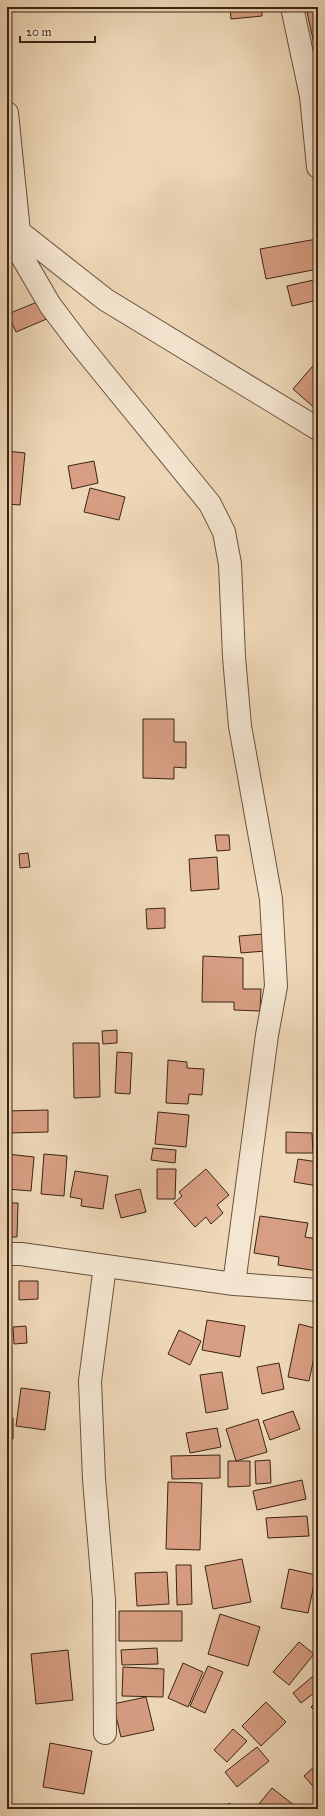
<svg xmlns="http://www.w3.org/2000/svg" width="325" height="1816" font-family="'IM FELL Great Primer',serif">
<style>
.building{fill:#d89e83;stroke:#3b2412}
.lines{fill:none;stroke-linecap:round;stroke-linejoin:round}
.minor-casing{stroke:#68513c;stroke-width:24}
.minor{stroke:#f5e6d1;stroke-width:22}
</style>
<rect width="100%" height="100%" fill="#efd8b8"/>
<filter id="stains"><feTurbulence type="fractalNoise" baseFrequency=".005" numOctaves="4"/><feColorMatrix values="0 0 0 0 .2 0 0 0 0 .09 0 0 0 0 .02 0 0 0 .5 -.17"/></filter>
<radialGradient id="worn" r=".72"><stop offset=".6" stop-color="#630" stop-opacity="0"/><stop offset="1" stop-color="#630" stop-opacity=".3"/></radialGradient>
<path class="building" d="M 230,7 L 262,7 L 262,16 L 231,19 Z
M 306,7 L 318,7 L 318,63 Z
M 317,239 L 318,269 L 266,279 L 260,249 Z
M 318,279 L 318,300 L 292,306 L 287,286 Z
M 42,300 L 49,318 L 16,332 L 8,314 Z
M 318,360 L 318,411 L 293,389 Z
M 7,451 L 25,453 L 20,505 L 7,504 Z
M 94,461 L 98,483 L 72,489 L 68,466 Z
M 90,488 L 125,497 L 119,520 L 84,512 Z
M 143,719 L 174,719 L 174,742 L 186,742 L 186,768 L 174,767 L 174,779 L 143,778 Z
M 215,835 L 229,835 L 230,850 L 217,851 Z
M 28,853 L 30,867 L 20,868 L 19,854 Z
M 217,857 L 219,889 L 191,891 L 189,859 Z
M 165,908 L 165,928 L 147,929 L 146,909 Z
M 263,934 L 265,951 L 241,953 L 239,936 Z
M 203,956 L 243,958 L 243,989 L 261,989 L 260,1011 L 234,1010 L 234,1002 L 202,1002 Z
M 117,1030 L 117,1043 L 103,1044 L 102,1031 Z
M 73,1043 L 99,1043 L 100,1097 L 74,1098 Z
M 117,1052 L 132,1053 L 130,1094 L 115,1093 Z
M 168,1060 L 187,1062 L 187,1068 L 204,1069 L 202,1095 L 189,1094 L 188,1104 L 166,1103 Z
M 48,1110 L 48,1132 L 7,1133 L 7,1111 Z
M 158,1112 L 189,1115 L 186,1147 L 155,1144 Z
M 286,1132 L 312,1133 L 313,1153 L 286,1153 Z
M 153,1148 L 176,1150 L 175,1163 L 151,1160 Z
M 7,1154 L 34,1157 L 31,1191 L 7,1189 Z
M 44,1154 L 67,1156 L 64,1196 L 41,1194 Z
M 298,1159 L 318,1162 L 318,1186 L 294,1182 Z
M 157,1169 L 176,1169 L 175,1199 L 157,1199 Z
M 206,1169 L 229,1195 L 217,1205 L 223,1213 L 211,1224 L 206,1217 L 195,1227 L 174,1203 L 182,1196 L 179,1192 Z
M 75,1171 L 108,1176 L 103,1209 L 81,1206 L 82,1199 L 70,1197 Z
M 140,1189 L 146,1212 L 121,1218 L 115,1195 Z
M 7,1203 L 18,1203 L 17,1237 L 7,1237 Z
M 260,1216 L 308,1223 L 305,1237 L 318,1239 L 318,1271 L 278,1265 L 279,1257 L 254,1253 Z
M 19,1281 L 38,1281 L 38,1299 L 19,1300 Z
M 207,1320 L 245,1326 L 240,1357 L 202,1350 Z
M 299,1324 L 318,1329 L 318,1339 L 309,1381 L 288,1377 Z
M 7,1325 L 12,1353 L 7,1354 Z
M 26,1326 L 27,1343 L 14,1344 L 13,1327 Z
M 179,1330 L 201,1341 L 190,1365 L 168,1354 Z
M 279,1363 L 284,1389 L 262,1394 L 257,1367 Z
M 222,1372 L 228,1409 L 206,1413 L 200,1375 Z
M 21,1388 L 50,1392 L 45,1430 L 16,1426 Z
M 318,1394 L 318,1415 L 315,1415 Z
M 293,1411 L 300,1429 L 270,1440 L 263,1421 Z
M 7,1418 L 13,1418 L 13,1439 L 7,1439 Z
M 258,1419 L 267,1452 L 236,1461 L 226,1429 Z
M 217,1428 L 221,1447 L 190,1453 L 186,1433 Z
M 220,1455 L 220,1478 L 172,1479 L 171,1456 Z
M 270,1460 L 271,1483 L 256,1484 L 255,1461 Z
M 228,1461 L 250,1461 L 250,1486 L 228,1487 Z
M 302,1480 L 306,1499 L 257,1510 L 253,1491 Z
M 168,1482 L 202,1483 L 200,1550 L 166,1549 Z
M 307,1516 L 309,1536 L 268,1538 L 266,1518 Z
M 242,1559 L 251,1602 L 213,1609 L 205,1566 Z
M 176,1565 L 191,1565 L 192,1604 L 177,1605 Z
M 289,1569 L 316,1575 L 308,1613 L 281,1608 Z
M 167,1572 L 169,1604 L 137,1606 L 135,1573 Z
M 119,1611 L 182,1611 L 182,1641 L 119,1641 Z
M 220,1614 L 260,1627 L 248,1666 L 208,1654 Z
M 299,1642 L 314,1654 L 289,1685 L 273,1672 Z
M 157,1648 L 158,1664 L 122,1665 L 121,1650 Z
M 68,1650 L 73,1700 L 36,1704 L 31,1654 Z
M 183,1663 L 203,1672 L 188,1707 L 168,1698 Z
M 208,1666 L 223,1672 L 205,1713 L 190,1706 Z
M 123,1667 L 164,1669 L 163,1697 L 122,1696 Z
M 318,1672 L 318,1690 L 301,1703 L 293,1693 Z
M 146,1697 L 154,1730 L 121,1737 L 113,1704 Z
M 318,1700 L 318,1714 L 311,1707 Z
M 266,1702 L 286,1722 L 261,1746 L 242,1726 Z
M 233,1729 L 247,1741 L 227,1762 L 214,1750 Z
M 50,1743 L 92,1751 L 84,1794 L 43,1787 Z
M 257,1747 L 269,1761 L 237,1787 L 225,1772 Z
M 318,1763 L 318,1792 L 304,1776 Z
M 272,1788 L 299,1809 L 255,1809 Z
M 229,1803 L 236,1809 L 224,1809 Z"/>
<g class="lines">
<defs>
<path id="minor" d="M 292,7 L 311,96 L 318,167
M 7,113 L 19,232
M 8,223 L 106,300 L 318,429
M 7,231 L 50,305 L 78,342 L 210,504 L 224,532 L 230,564 L 234,657 L 240,726 L 271,899 L 276,986 L 267,1035 L 234,1284
M 7,1254 L 21,1254 L 234,1284 L 318,1290
M 105,1266 L 90,1381 L 94,1479 L 104,1600 L 105,1733"/>
</defs>
<use href="#minor" class="minor-casing"/>
<use href="#minor" class="minor"/>
</g>
<rect width="325" height="1816" fill="none" stroke="#efd8b8" stroke-width="24"/>
<rect x="8" y="8" width="309" height="1800" fill="none" stroke="#3b2412" stroke-width="2"/>
<rect x="12" y="12" width="301" height="1792" fill="none" stroke="#3b2412"/>
<path d="M20 36v6h75v-6" fill="none" stroke="#3b2412" stroke-width="2"/>
<text x="26" y="36" font-size="12" fill="#3b2412" stroke="#f5e6d1" stroke-width="3" paint-order="stroke">20 m</text>
<rect width="100%" height="100%" filter="url(#stains)"/>
<rect width="100%" height="100%" fill="url(#worn)"/>
</svg>
